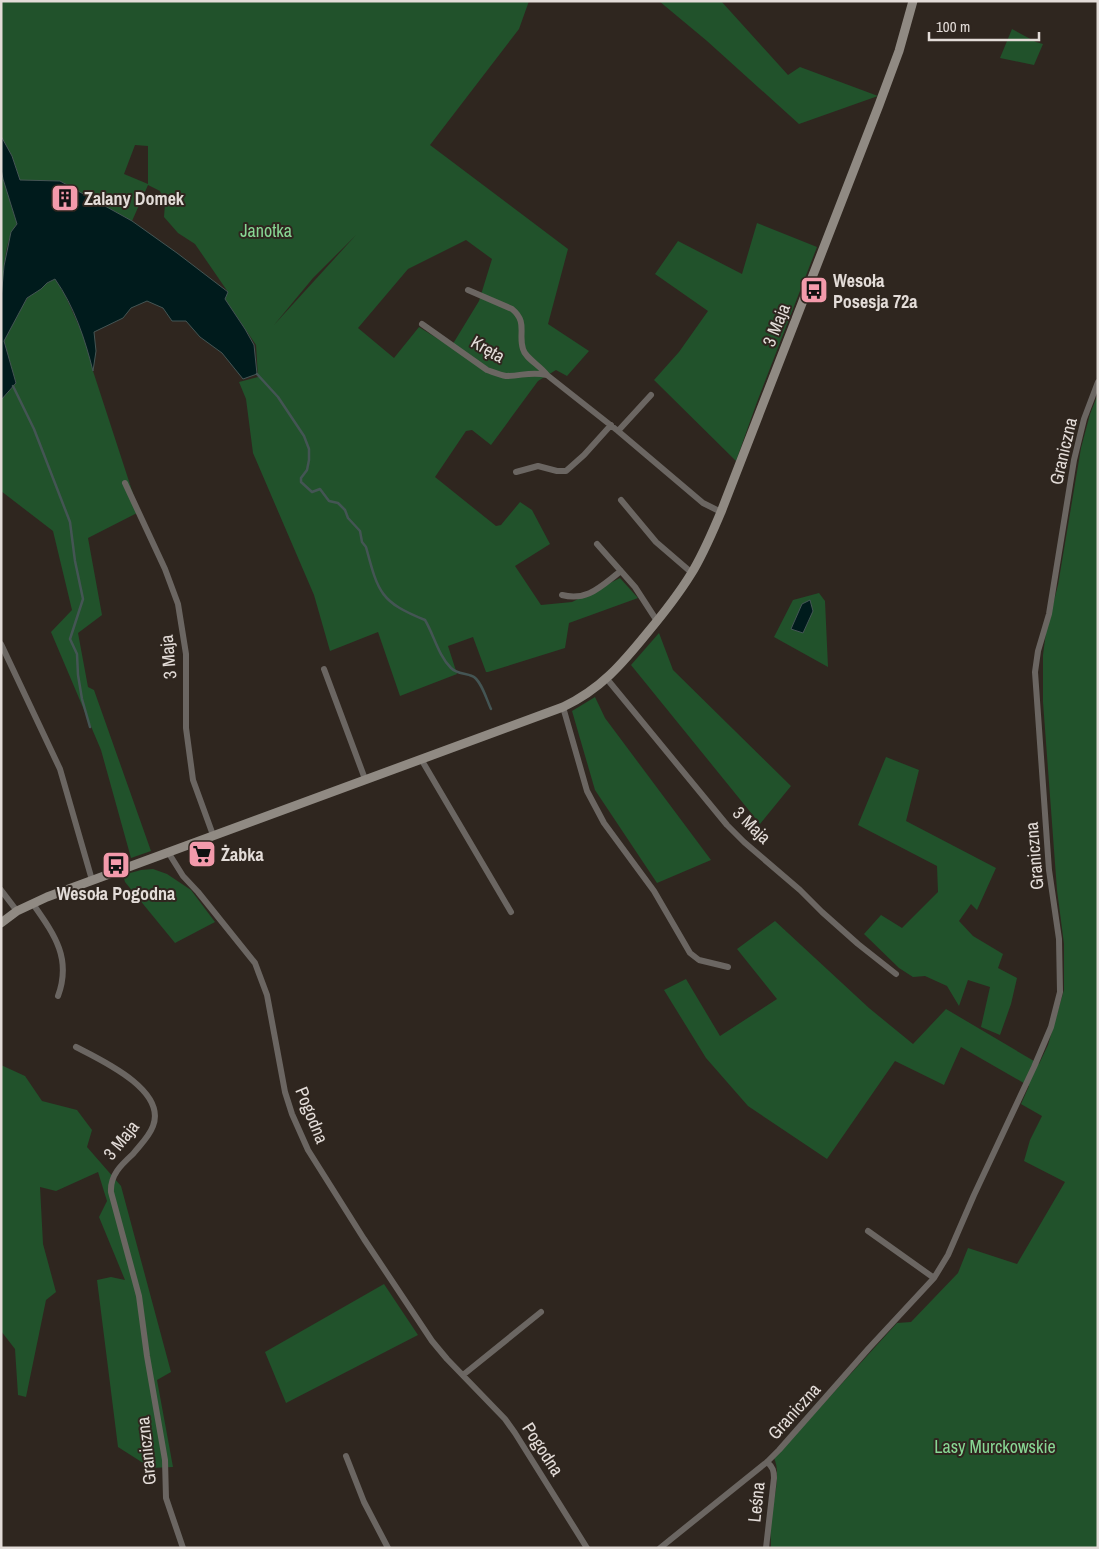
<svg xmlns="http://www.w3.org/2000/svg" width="1099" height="1549" font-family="'Archivo Narrow',sans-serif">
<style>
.green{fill:#21522b;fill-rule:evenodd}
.water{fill:#001b1c;stroke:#445554}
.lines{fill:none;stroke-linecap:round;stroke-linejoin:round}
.stream{stroke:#445554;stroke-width:2.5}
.street{stroke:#6b6662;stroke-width:6}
.secondary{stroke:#908a83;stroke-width:9}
.labels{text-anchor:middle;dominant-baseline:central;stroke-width:4;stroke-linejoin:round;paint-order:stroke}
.poi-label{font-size:18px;font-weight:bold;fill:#e3dcd8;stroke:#2f261f;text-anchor:start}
.park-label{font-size:18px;fill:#88d794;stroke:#2f261f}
.street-label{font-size:18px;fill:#e3dcd8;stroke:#2f261f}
</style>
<rect width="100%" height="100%" fill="#2f261f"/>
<path class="green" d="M 1,1 L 529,1 L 519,29 L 430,145 L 568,249 L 548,324 L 589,351 L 567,376 L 556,370 L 538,381 L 491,445 L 472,430 L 466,431 L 435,477 L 496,526 L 501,525 L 520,502 L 532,510 L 550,544 L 515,566 L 541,605 L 572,602 L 620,578 L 638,598 L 569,623 L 565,648 L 488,672 L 486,672 L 473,637 L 448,646 L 457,674 L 400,696 L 378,632 L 330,651 L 314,595 L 253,453 L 246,399 L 239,382 L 258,377 L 256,345 L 225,299 L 228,292 L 195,244 L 178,233 L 164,217 L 165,204 L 160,191 L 148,185 L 132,221 L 60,181 L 20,180 L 12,156 L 1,136 ZM 135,145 L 148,146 L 148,184 L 124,174 ZM 356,235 L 274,325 L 313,278 ZM 466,240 L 492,259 L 479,301 L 451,347 L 419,327 L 394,358 L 358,328 L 408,269 Z
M 659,1 L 721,1 L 788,75 L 800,67 L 878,96 L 799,124 L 707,41 Z
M 1012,29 L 1036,42 L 1043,44 L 1034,65 L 1000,58 Z
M 1,169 L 3,179 L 17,224 C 2,243 5,276 1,299 Z
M 757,223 L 817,247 L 757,402 L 736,461 L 654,380 L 679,352 L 708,311 L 655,274 L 678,241 L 742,274 Z
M 55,279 L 65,295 L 86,342 L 93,371 L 139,512 L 88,538 L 102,615 L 78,633 L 88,687 L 94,690 L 151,851 L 131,858 L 101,750 L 51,632 L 72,610 L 53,531 L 1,491 L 1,400 L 16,383 L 4,341 C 11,328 17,312 27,299 C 29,295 50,281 55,279 Z
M 1098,394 L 1098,1548 L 771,1548 C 771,1540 770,1532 770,1524 C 772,1506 782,1475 774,1458 L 897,1323 L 911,1322 L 958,1273 L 968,1248 L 1017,1264 L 1065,1182 L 1024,1161 L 1030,1140 L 1042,1116 L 1021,1104 L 1029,1086 L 961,1047 L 944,1085 L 895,1061 L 827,1159 L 748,1106 L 706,1058 L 664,990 L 686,979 L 720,1036 L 777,999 L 737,949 L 775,921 L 869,1008 L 913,1044 L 946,1009 L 1039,1064 L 1048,1045 L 1064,990 L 1064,944 L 1057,890 L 1043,702 L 1043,655 L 1046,632 L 1058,585 L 1081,448 L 1090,414 Z
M 819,593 L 825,601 L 828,667 L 774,637 L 793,600 Z
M 659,633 L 673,670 L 791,786 L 760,824 L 631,665 Z
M 595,697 L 605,718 L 711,860 L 657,883 L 595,790 L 572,711 Z
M 886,757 L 919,770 L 906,821 L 996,868 L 977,910 L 971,904 L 959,921 L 973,936 L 1003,954 L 998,968 L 1017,978 L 1011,1004 L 1000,1035 L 981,1027 L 990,987 L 968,980 L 959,1006 L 947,986 L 925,976 L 913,977 L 899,968 L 864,934 L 881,915 L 902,928 L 938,892 L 937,866 L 858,825 Z
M 153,869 L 167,874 L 191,890 L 215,922 L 175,943 L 125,882 L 123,875 L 141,870 Z
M 1,1065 L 25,1076 L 42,1101 L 77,1110 L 92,1130 L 87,1147 L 121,1186 L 171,1372 L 157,1380 L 173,1467 L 151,1468 L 118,1447 L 97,1280 L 111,1277 L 125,1280 L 99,1217 L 107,1201 L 98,1172 L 56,1191 L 40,1187 L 43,1244 L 56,1292 L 46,1300 L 26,1397 L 18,1395 L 15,1349 L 1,1331 Z
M 384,1284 L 418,1335 L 286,1403 L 265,1352 Z"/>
<path class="water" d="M 1,136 L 12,156 L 20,180 L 60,181 L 132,221 L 177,253 L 228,292 L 225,299 L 245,329 L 254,345 L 257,374 L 243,379 L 222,353 L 200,337 L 186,321 L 172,321 L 163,308 L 147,301 L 131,308 L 123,318 L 94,332 L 96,351 L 93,371 C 85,339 74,306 55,279 L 47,283 L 41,289 L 27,298 L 4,341 L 16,383 L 1,400 L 1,299 L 4,266 L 11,232 L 17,224 L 3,179 L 1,169 Z
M 810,600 L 813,611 L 803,633 L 791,629 L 802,604 Z"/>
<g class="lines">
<path class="stream" d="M 257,374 L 278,397 L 304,436 L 309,449 L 309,460 L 307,470 L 301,478 L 301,482 L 312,492 L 320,489 L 329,501 L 338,503 L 345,510 L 348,518 L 360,531 L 362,542 L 366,547 C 378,592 380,602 425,620 C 434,635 438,655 451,668 C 457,674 465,673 472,676 C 481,679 487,701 491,709
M 13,386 L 34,429 L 70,522 L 75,561 L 83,599 L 70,639 L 77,654 L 78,675 L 82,699 L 90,727"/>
<path class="street" d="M 468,290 L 512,309 C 528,322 518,334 523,349 C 525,358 541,366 547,375 L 618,431 L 703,503 L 721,512
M 422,324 L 487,370 C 493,372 500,375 506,376 C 522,376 531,371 547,375
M 618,431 L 651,395
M 516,472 L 538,466 L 557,471 L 566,471 L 584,455 L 611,425
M 125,483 L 165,569 L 178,604 L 186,654 L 186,728 L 193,780 L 213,835
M 621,500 L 656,542 L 692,573
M 597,544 L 635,587 L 657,621
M 562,595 C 588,602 602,585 621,571
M 1,644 L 60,769 L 92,880
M 324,669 L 365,779
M 607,679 L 727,825 L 744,842 L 800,890 L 822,912 L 858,944 L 896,974
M 563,707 L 587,791 L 604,823 L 654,891 L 690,953 L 699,960 L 728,967
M 421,759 L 511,912
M 168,852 L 183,876 L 198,892 L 255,963 L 267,995 L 285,1092 L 292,1114 L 308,1150 L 364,1239 L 432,1341 L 447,1359 L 505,1419 L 515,1433 L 587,1548
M 1,890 L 17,911
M 33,904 C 54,934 72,958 58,996
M 76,1047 C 101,1060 167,1090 153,1126 C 149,1137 140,1145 133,1154 C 121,1165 110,1175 111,1192 L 139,1296 L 147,1356 L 165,1460 L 166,1498 L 183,1548
M 868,1231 L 934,1278
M 463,1375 L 541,1312
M 346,1456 L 364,1502 L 388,1548
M 660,1548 L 767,1462 L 779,1450 L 869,1348 L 934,1278 L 948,1255 L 974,1195 L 1034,1067 L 1051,1027 L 1060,992 L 1059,939 L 1049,870 L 1035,672 L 1038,651 L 1049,614 L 1074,460 L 1084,419 L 1098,382
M 766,1548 L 774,1478 C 774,1471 773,1467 767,1462"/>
<path class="secondary" d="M 1,923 L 17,911 L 47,897 L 563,707 C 601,689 622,664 648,632 C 663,614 678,595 691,574 C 703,555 712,533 721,512 L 879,105 L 899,51 L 913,1"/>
</g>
<defs>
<symbol id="building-square" viewBox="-11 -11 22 22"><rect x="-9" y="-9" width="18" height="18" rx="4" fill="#f39aab" stroke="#2f261f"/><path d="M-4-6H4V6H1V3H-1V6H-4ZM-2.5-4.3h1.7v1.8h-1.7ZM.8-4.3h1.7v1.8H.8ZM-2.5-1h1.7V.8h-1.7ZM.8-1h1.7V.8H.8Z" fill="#111"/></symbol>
<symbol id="bus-square" viewBox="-11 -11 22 22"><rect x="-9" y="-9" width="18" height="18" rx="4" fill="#f39aab" stroke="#2f261f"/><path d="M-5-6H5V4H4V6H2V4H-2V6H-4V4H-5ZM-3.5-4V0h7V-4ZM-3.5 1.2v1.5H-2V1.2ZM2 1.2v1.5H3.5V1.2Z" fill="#111"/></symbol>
<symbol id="supermarket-square" viewBox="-11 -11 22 22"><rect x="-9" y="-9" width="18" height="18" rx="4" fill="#f39aab" stroke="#2f261f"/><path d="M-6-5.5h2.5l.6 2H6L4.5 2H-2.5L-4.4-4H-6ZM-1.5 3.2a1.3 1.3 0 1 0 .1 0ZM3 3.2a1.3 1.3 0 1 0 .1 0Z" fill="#111"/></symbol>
</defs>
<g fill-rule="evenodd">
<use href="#building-square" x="49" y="182" width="32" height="32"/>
<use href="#bus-square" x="798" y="274" width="32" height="32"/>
<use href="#supermarket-square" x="186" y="838" width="32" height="32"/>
<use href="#bus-square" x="100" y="849" width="32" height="32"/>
</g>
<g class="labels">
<g class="poi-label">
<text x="84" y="198">Zalany Domek</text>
<text x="833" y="280">Wesoła<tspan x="833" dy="21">Posesja 72a</tspan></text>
<text x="221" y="854">Żabka</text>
<text x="116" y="893" text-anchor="middle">Wesoła Pogodna</text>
</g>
<g class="park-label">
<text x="266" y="230">Janotka</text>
<text x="995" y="1446">Lasy Murckowskie</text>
</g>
<g class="street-label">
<text transform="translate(776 325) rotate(-68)">3 Maja</text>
<text transform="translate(488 349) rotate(30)">Kręta</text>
<text transform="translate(1063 451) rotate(-77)">Graniczna</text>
<text transform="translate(168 657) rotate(-95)">3 Maja</text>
<text transform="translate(752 825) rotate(44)">3 Maja</text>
<text transform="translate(1034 856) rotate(-95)">Graniczna</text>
<text transform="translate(312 1115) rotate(68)">Pogodna</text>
<text transform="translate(121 1140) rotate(-51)">3 Maja</text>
<text transform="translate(794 1411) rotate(-48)">Graniczna</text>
<text transform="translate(543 1449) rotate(57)">Pogodna</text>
<text transform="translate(146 1451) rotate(-96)">Graniczna</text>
<text transform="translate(756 1502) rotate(-84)">Leśna</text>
</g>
</g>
<rect width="1099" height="1549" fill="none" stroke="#e3dcd8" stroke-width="5"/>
<path d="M929 32v8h110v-8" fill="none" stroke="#e3dcd8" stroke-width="2.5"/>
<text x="936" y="32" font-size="15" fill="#e3dcd8" stroke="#2f261f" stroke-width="4" paint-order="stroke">100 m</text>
</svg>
